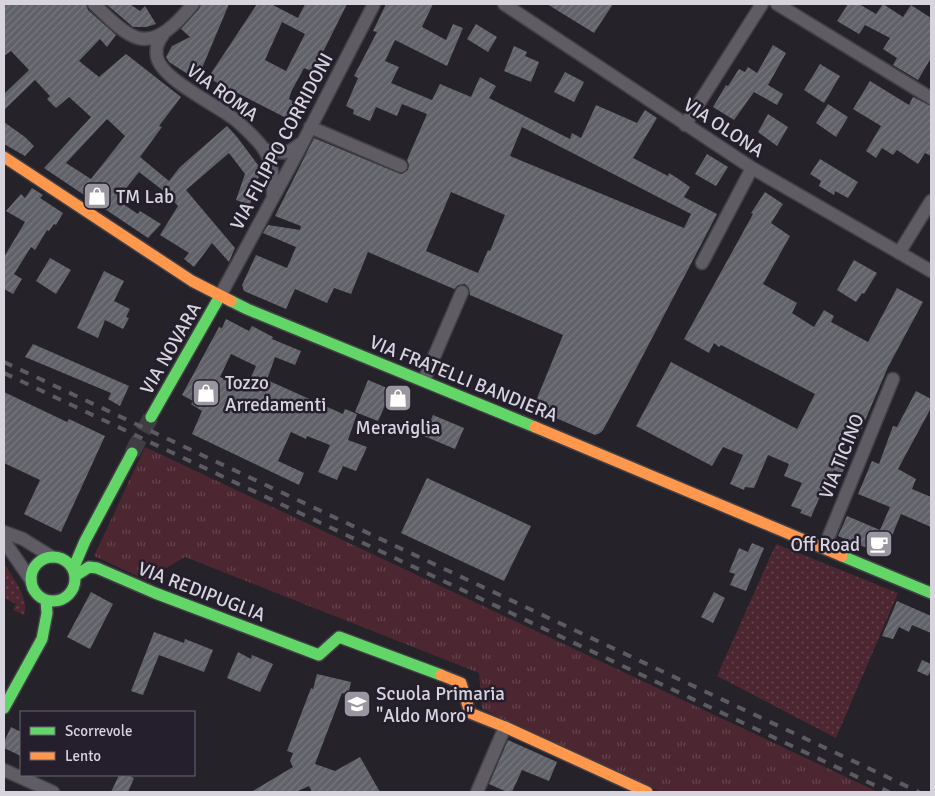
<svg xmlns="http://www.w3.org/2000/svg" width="935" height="796" viewBox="0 0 935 796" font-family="Signika,sans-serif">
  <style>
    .grass { fill: url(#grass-dots) }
    .park { fill: url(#park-tufts) }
    .building { fill: url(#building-hatch); fill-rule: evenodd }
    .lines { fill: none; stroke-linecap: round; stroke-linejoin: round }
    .secondary-tunnel { stroke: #403d45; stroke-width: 16; stroke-dasharray: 16 8; stroke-linecap: butt }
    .street-casing { stroke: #424047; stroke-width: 15 }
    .fast-casing { stroke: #424047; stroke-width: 14 }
    .slow-casing { stroke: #424047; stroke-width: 14 }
    .street { stroke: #5f5c63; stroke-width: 12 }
    .fast { stroke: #63d668; stroke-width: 11 }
    .slow { stroke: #ff974d; stroke-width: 11 }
    .rail { stroke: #5d5b61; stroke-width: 4; stroke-dasharray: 9 9; stroke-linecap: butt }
    .labels { text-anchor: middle; stroke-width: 5; stroke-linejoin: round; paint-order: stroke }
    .street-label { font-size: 19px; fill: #d7d4de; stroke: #241e2d }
    .poi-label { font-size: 19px; fill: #d7d4de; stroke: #241e2d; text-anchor: start }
  </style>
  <defs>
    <pattern id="grass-dots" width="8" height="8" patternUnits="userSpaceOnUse" patternTransform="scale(1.25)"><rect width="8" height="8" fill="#4c2630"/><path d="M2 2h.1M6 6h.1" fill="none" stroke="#65454e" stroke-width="1.8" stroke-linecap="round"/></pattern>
    <pattern id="park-tufts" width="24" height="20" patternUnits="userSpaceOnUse" patternTransform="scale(1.25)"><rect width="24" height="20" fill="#4c2630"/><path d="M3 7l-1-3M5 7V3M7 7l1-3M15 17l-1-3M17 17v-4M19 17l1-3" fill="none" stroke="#65454e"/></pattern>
    <pattern id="building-hatch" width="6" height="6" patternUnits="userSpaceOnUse" patternTransform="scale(1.25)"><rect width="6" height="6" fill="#616169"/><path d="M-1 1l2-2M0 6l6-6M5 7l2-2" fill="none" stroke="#77777e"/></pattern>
  </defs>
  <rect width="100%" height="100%" fill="#25222a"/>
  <path class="grass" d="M776,544L898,593L836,738L717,676Z
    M4,563C12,577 30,598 24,615L13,610L16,604L4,598Z"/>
  <path class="park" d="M145,447L878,792H661L482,709L479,673L185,557L146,580L94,556Z"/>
  <path class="building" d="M4,4H86L88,10L116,35L107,47L100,39L79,61L99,77L126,54L181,97L159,126L162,127L140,157L169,181L180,167L227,126L237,137L261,169L250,205L236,200L245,174L229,153L186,190L235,248L229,262L212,243L194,267L184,259L189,253L160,235L178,206L165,192L139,172L117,200L138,214L140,211L161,224L148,238L44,168L91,117L69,97L56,108L47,99L50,96L35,80L4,110V94L29,70L11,51L4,56ZM107,119L125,136L91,179L66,163Z
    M106,4H130L140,11L145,6L156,24L146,27H133Z
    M201,4H229L197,80L169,62L166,57L172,46L190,37L181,29L199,9Z
    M257,4H271L298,18L305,4H347L313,72L304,68L291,92L289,99L302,106L294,122L208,78ZM282,22L305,34L286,71L265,60Z
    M386,4H433L422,27L446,40L453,24L463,28L447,66L395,40L385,61L399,67L391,83L432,100L440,84L471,97L480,77L496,86L489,98L570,139L572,133L581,138L596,105L637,123L645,110L657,118L633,158L668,176L669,173L677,178L690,187L684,197L717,214L627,386L603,430L600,433L595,435L533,408L563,335L470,295L469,288L465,284L458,285L454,289L368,252L351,294L334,288L327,303L295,289L286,309L244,291L242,285L256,255L287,268L296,247L263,233L268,225L300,230L301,226L275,216L314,138L398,173L402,174L408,170L409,165L407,160L427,114L402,104L397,116L376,107L370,121L353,114L354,110L346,106L358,78L354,76L377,32L373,31ZM522,127L691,214L684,228L510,156ZM451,192L505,215L490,251L488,250L478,273L426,251Z
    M547,4H613L594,33Z
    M848,4H859L876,14L883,4L903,17L911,5L931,18V58L918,80L893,65L897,58L883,49L890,38L865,25L859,34L837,21Z
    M476,24L497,37L488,52L467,39Z
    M773,45L786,53L768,85L783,94L777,105L754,92L734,120L713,107L726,85L728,86L739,69L745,72L748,67L757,73Z
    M514,46L527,52L525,56L539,62L531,82L504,71Z
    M820,64L840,76L824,103L804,90Z
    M565,72L584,82L574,102L554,92Z
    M870,81L909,105L913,97L931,106V156L925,153L918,164L897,150L893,155L882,148L876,158L866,151L881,126L853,109Z
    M828,104L848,117L836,137L816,123Z
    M768,114L788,127L777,146L758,132Z
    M4,122L25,137L34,146L25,156L4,144Z
    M707,154L728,167L716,186L695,174Z
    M820,159L858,182L848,198L835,191L834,195L819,186L821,181L810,174Z
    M32,188L43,195L40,198L63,213L56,225L54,224L49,231L47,230L35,250L31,247L14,274L22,279L13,294L4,289V290V257L25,222L6,211L21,194L25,198Z
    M765,192L783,204L771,223L790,236L763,284L797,303L792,313L814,327L824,310L834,316L831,322L868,342L897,288L923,302L888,367L858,437L849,440L843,451L847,462L842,474L834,470L822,492L811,517L800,513L802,510L791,506L802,483L784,476L789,464L768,455L754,488L745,487L744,490L730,484L743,455L723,447L712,466L636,426L671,362L797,429L815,394L721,345L719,347L714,343L709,353L684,339L753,214L751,213Z
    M50,258L71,270L56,294L36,281Z
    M854,260L877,273L864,294L862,293L856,302L837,290Z
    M104,271L124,281L114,301L130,309L126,317L129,318L123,329L105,320L98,338L77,328Z
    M226,319L249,331L252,326L273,337L272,339L301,351L295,365L275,357L267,380L343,414L345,409L357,414L348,440L367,447L356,471L343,466L337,480L318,472L330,445L307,436L306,439L291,432L278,461L304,473L299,485L192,434L202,411L191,404L193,401L182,395L219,327L222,328ZM231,354L256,366L246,388L220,377Z
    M33,344L129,386L120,406L108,399L111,393L25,357Z
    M368,380L392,390L378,421L355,412Z
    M916,391L931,399V408L898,469L916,479L912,489L931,497V527L901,514L884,555L838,536L847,516L880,530L890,507L858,494L872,461L879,464L893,426L897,427Z
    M4,392L67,422L69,419L105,436L61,532L24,514L40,480L4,463Z
    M433,415L464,428L455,449L424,436Z
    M427,478L531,526L504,581L401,533Z
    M752,543L764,548L746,591L730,585L735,574L729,572L739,548L748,552Z
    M91,592L113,604L90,649L67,637Z
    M714,592L725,598L713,623L701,617Z
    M897,601L931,616V633L912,625L909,632L899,627L893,639L882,636Z
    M154,632L184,643L185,639L213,650L204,672L159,655L143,695L131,691Z
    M238,652L251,659L252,655L273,664L260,692L227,678Z
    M922,660L931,664V670L928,676L917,671Z
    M317,674L351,682L348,695L342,693L315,764L335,771L360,757L380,792H312L309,786L296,792H251L293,767L290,761L293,753L287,751L311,688L313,689Z
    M11,727L21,732V756L4,748V742Z
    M508,740L557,762L549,781L522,770L512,792H507L489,784Z
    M119,775H127L134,778L128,792H111Z"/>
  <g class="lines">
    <path class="secondary-tunnel" d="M132,453L151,417"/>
    <g class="street-casing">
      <path id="street" d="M94,4C106,15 118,29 133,36C156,48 180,20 193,4
        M504,4L752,168L931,271
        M777,4L931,98
        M164,33C159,41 155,46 157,57C161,78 212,103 230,116C238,121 260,142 265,151C273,164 273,180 273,195
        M685,125L762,4
        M310,127L401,166
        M264,149C281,153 286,156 300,144
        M899,253L931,201
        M702,263L752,168
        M220,296L300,148L374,4
        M424,380L462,292
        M4,532L23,539L52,557
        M4,541L31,580
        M824,548L893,379
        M4,770L53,792
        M477,792L505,727"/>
    </g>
    <g class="fast-casing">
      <path id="fast" d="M231,301L247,309L535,427
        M151,417L220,296
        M842,556L931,593
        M31 579a22 22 0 1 1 44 0a22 22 0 1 1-44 0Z
        M73,569L85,541L132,453
        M75,576L89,567L97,568L155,593L319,655L339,637L441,675
        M4,708L42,639L47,613L46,600"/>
    </g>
    <g class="slow-casing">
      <path id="slow" d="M4,157L192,281L231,301
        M535,427L842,556
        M441,675L461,683L470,713L505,727L647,792"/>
    </g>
    <use href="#street" class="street"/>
    <use href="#fast" class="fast"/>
    <use href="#slow" class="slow"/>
    <path class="rail" d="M4,362L919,792
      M4,373L889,792"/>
  </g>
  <defs>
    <g id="shop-square" transform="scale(1.4375)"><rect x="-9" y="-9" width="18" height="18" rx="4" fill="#99969f" stroke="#241e2d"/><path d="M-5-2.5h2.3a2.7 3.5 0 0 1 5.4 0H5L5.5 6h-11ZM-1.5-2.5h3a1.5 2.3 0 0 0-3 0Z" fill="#fff"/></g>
    <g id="cafe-square" transform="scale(1.4375)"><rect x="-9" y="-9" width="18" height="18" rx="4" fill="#99969f" stroke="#241e2d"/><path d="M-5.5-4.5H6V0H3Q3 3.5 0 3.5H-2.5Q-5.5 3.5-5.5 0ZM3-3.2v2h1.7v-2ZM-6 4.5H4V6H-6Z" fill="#fff"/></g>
    <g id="school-square" transform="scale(1.4375)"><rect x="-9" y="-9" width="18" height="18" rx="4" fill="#99969f" stroke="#241e2d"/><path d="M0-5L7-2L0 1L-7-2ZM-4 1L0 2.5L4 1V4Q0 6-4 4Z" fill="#fff"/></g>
  </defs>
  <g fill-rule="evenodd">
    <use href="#shop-square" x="97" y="196"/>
    <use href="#shop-square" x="206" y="393"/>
    <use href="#shop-square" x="398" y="398"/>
    <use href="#cafe-square" x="879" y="544"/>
    <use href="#school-square" x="357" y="704"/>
  </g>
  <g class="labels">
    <g class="street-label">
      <text transform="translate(223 92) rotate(36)" y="7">VIA ROMA</text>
      <text transform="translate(724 127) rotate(33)" y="7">VIA OLONA</text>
      <text transform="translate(281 141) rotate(-62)" y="7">VIA FILIPPO CORRIDONI</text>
      <text transform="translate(170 348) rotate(-60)" y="7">VIA NOVARA</text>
      <text transform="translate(464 378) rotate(22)" y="7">VIA FRATELLI BANDIERA</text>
      <text transform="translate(841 456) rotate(-68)" y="7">VIA TICINO</text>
      <text transform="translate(202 591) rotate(21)" y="7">VIA REDIPUGLIA</text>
    </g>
    <g class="poi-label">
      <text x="116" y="203">TM Lab</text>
      <text x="225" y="389">Tozzo<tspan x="225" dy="22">Arredamenti</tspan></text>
      <text x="398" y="434" text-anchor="middle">Meraviglia</text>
      <text x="860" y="551" text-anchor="end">Off Road</text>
      <text x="376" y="700">Scuola Primaria<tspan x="376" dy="22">"Aldo Moro"</tspan></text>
    </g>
  </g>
  <rect width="935" height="796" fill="none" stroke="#d7d4de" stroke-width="10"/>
  <rect x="20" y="711" width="175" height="65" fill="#241e2d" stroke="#6c6774"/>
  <rect x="30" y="727" width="25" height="8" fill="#63d668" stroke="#6c6774"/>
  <text x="65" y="736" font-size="15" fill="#d7d4de">Scorrevole</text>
  <rect x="30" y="752" width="25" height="8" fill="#ff974d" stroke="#6c6774"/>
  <text x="65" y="761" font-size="15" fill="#d7d4de">Lento</text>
</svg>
